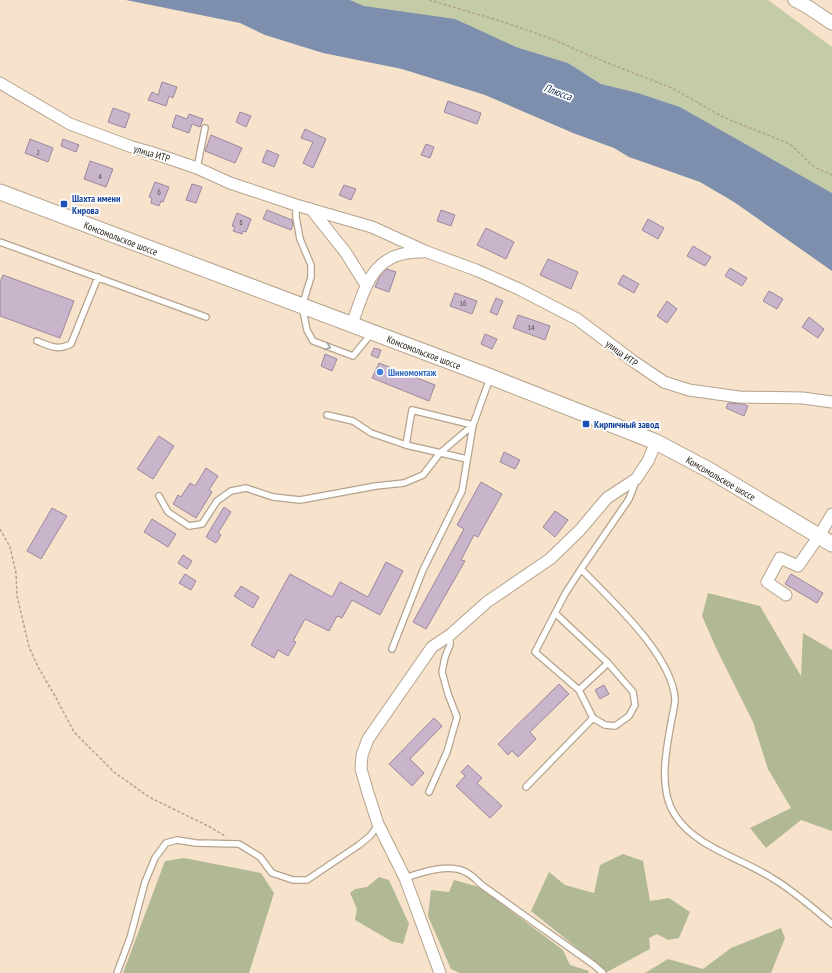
<svg xmlns="http://www.w3.org/2000/svg" width="832" height="973" viewBox="0 0 832 973" font-family="'PT Sans Narrow',sans-serif">
  <style>
    .green { fill: #c4cba7 }
    .forest { fill: #b1b895 }
    .water { fill: #7d8fac }
    .building { fill: #c9b5cb; stroke: #9b889d }
    .lines { fill: none; stroke-linecap: round; stroke-linejoin: round }
    .service-casing { stroke: #b5a38d; stroke-width: 8 }
    .minor-casing { stroke: #b5a38d; stroke-width: 13 }
    .tertiary-casing { stroke: #b5a38d; stroke-width: 15 }
    .secondary-casing { stroke: #b5a38d; stroke-width: 17 }
    .path { stroke: #b2a290; stroke-width: 1.5; stroke-dasharray: 3 2; stroke-linecap: butt }
    .service { stroke: #fff; stroke-width: 5.5 }
    .minor { stroke: #fff; stroke-width: 11 }
    .tertiary { stroke: #fff; stroke-width: 13 }
    .secondary { stroke: #fff; stroke-width: 15 }
    .oneway { stroke: #a09d99 }
    .transit-dot { fill: #1a4fb4; stroke: #fff; stroke-width: 1.5 }
    .shop-dot { fill: #3f7fe0; stroke: #fff; stroke-width: 1.5 }
    .labels { text-anchor: middle; stroke-width: 3.5; stroke-linejoin: round; paint-order: stroke }
    .number-label { font-size: 8px; fill: #534948 }
    .street-label { font-size: 10px; fill: #2c251c; stroke: #fff }
    .transit-label { font-size: 10px; font-weight: bold; fill: #164399; stroke: #fff; text-anchor: start }
    .shop-label { font-size: 10px; font-weight: bold; fill: #366cbe; stroke: #fff; text-anchor: start }
    .water-label { font-size: 11px; font-style: italic; fill: #142d54; stroke: #fff }
  </style>
  <rect width="100%" height="100%" fill="#f7e3cc"/>
  <path class="green" d="M350,0H768L832,47V193L680,107L638,93L601,84L568,63L516,47L364,6Z"/>
  <path class="forest" d="M708,593L760,606L801,676L803,633L832,650V831L801,820L766,848L750,828L791,808L768,769L753,722L717,650L702,616Z
    M623,854L643,861L650,901L669,898L690,912L679,938L668,940L657,934L649,938L650,949L607,972L531,911L549,872L565,885L594,893L600,865Z
    M184,858L261,873L274,893L249,973H123L165,861Z
    M379,877L389,880L409,924L403,944L391,941L355,920L357,909L350,893L355,889L367,887Z
    M454,880L479,887L563,950L570,965L589,971L588,973H460L451,969L428,916L431,890L449,892Z
    M781,928L785,938L771,973H645L668,959L703,969L731,948Z"/>
  <path class="water" d="M126,0H350L364,6L455,19L516,47L568,63L601,84L638,93L680,107L832,193V271L734,202L700,182L629,157L614,148L573,133L485,95L402,69L323,53L265,35L240,23Z"/>
  <path class="building" d="M162,82L177,87L173,98L169,96L166,106L148,100L152,92L158,95Z
    M448,101L481,113L477,124L444,112Z
    M113,108L130,114L125,128L108,122Z
    M240,112L251,116L246,127L236,122Z
    M189,114L203,119L200,127L192,124L189,133L172,127L176,115L187,119Z
    M305,129L326,139L313,168L303,163L313,142L301,138Z
    M211,135L242,148L235,163L205,151Z
    M30,139L53,148L48,162L25,153Z
    M63,139L79,145L76,152L61,146Z
    M426,144L434,147L430,158L421,155Z
    M267,150L279,155L274,167L262,162Z
    M90,161L113,169L106,187L84,179Z
    M155,182L169,187L163,202L161,201L159,206L151,203L152,198L149,197Z
    M192,184L202,187L196,203L186,200Z
    M344,185L356,189L351,200L339,195Z
    M267,210L292,220L293,225L291,230L263,219Z
    M441,210L455,215L451,226L437,221Z
    M237,213L251,219L246,232L243,231L242,234L233,231L235,227L232,226Z
    M648,219L664,228L658,239L642,230Z
    M486,228L514,242L506,259L477,245Z
    M693,246L711,257L705,266L687,256Z
    M548,259L578,272L571,289L540,275Z
    M730,268L747,278L742,286L725,276Z
    M387,269L396,272L389,292L375,287L379,278Z
    M3,275L74,301L60,338L0,316V282Z
    M623,275L639,284L634,293L618,284Z
    M769,291L783,299L777,309L763,301Z
    M455,293L477,301L472,314L450,306Z
    M496,298L503,301L497,315L490,312Z
    M667,301L677,309L667,323L657,316Z
    M518,315L550,326L545,340L513,328Z
    M809,317L824,329L818,338L802,327Z
    M485,334L497,339L492,349L481,344Z
    M374,348L381,350L378,358L371,355Z
    M325,354L337,359L332,371L321,366Z
    M379,363L435,385L429,401L372,378Z
    M728,403L743,404L748,406L744,416L726,408Z
    M159,436L174,446L153,479L137,469Z
    M504,452L520,460L515,469L500,462Z
    M206,468L218,476L209,490L212,492L196,518L173,504L178,495L181,497L190,483L195,486Z
    M481,482L502,494L478,537L474,535L461,560L465,561L426,629L413,622L464,529L457,525Z
    M224,507L231,512L218,533L221,535L216,543L206,537Z
    M52,508L67,516L41,559L27,551Z
    M555,511L568,520L555,537L543,527Z
    M152,519L176,534L168,547L144,532Z
    M183,555L192,561L187,569L178,563Z
    M386,562L403,571L380,615L352,600L342,618L337,616L329,631L305,619L293,641L296,642L288,656L278,650L274,658L251,645L290,574L332,597L340,582L368,597Z
    M185,574L196,581L191,590L179,583Z
    M791,574L823,593L817,603L785,584Z
    M241,586L259,597L253,608L234,596Z
    M559,684L569,694L530,732L536,739L518,757L512,751L508,755L498,744Z
    M604,685L609,694L600,699L595,690Z
    M434,718L442,726L410,759L424,773L412,786L389,764Z
    M468,765L482,778L477,783L502,806L490,818L456,786L465,776L461,772Z"/>
  <g class="lines">
    <g class="service-casing">
      <path id="service" d="M197,168L205,128
        M296,205V217L300,239L311,265V277L302,306L307,330L313,341L353,356L371,334
        M0,242L206,317
        M37,341C50,346 57,351 71,344L98,277
        M327,415L353,421L371,433L406,445L467,459
        M406,445L412,410L473,425
        M159,496L168,512L189,526L202,524L217,501L231,491L246,488L273,497L300,500L376,486L404,483L423,475L440,453L473,425
        M581,569C611,600 672,655 675,699C675,707 672,716 671,723C666,751 658,789 675,815C695,847 741,858 772,878C794,891 813,908 832,924
        M555,613L608,663L633,692L635,705L629,716L615,726L605,725L593,718
        M392,649L423,570L462,491L473,425L490,378
        M579,690L608,663
        M526,787L593,718L579,690L535,652L565,594L581,569L629,499L636,481
        M429,792L447,752L457,717L448,694L442,672L445,657L450,645V635
        M405,878C422,872 452,862 469,874C474,877 478,882 483,886L594,965L603,973
        M117,973L130,938L145,882L155,858L166,843L177,840L196,843L239,844L260,857L272,873L293,880H307L359,845L370,836L378,825"/>
    </g>
    <g class="minor-casing">
      <path id="minor" d="M0,83L70,124L132,147L150,152L197,168L230,183L296,205L372,227L427,252L476,270L519,289L577,319L633,361L664,382L689,390L739,397L803,398L832,402
        M311,209L346,253L366,285
        M352,324C366,286 372,251 422,252
        M786,595L767,582L780,558L798,566L819,536L832,514
        M440,973L405,878L378,824L368,793L361,769L362,755L368,739L432,647L450,635L487,602L550,559L580,530L607,498L636,479L648,461L656,442"/>
    </g>
    <g class="tertiary-casing">
      <path id="tertiary" d="M795,0L808,7L832,23"/>
    </g>
    <g class="secondary-casing">
      <path id="secondary" d="M0,192L491,377L656,442L709,470L832,544"/>
    </g>
    <path class="path" d="M429,0L497,20L547,37L603,61L672,88L723,117L790,144L814,167L832,175
      M0,529L10,547L16,573L17,596L29,647L38,667L55,696L74,732L114,772L149,797L210,827L225,836"/>
    <use href="#service" class="service"/>
    <use href="#minor" class="minor"/>
    <use href="#tertiary" class="tertiary"/>
    <use href="#secondary" class="secondary"/>
  </g>
  <defs><path id="oneway-chevron" d="M-2-3.5L2.5 0L-2 3.5" fill="none" stroke-width="1.6" stroke-linecap="round" stroke-linejoin="round"/></defs>
  <use class="oneway" href="#oneway-chevron" transform="translate(328 347) rotate(20)"/>
  <g class="transit-dot">
    <rect x="60" y="200" width="8" height="8" rx="2"/>
    <rect x="582" y="420" width="8" height="8" rx="2"/>
  </g>
  <circle class="shop-dot" cx="380" cy="372" r="4"/>
  <g class="labels">
    <g class="number-label">
      <text x="38" y="155">2</text>
      <text x="100" y="179">4</text>
      <text x="159" y="195">6</text>
      <text x="241" y="225">8</text>
      <text x="463" y="306">16</text>
      <text x="531" y="330">14</text>
    </g>
    <g class="street-label">
      <text transform="translate(152 153) rotate(17)" y="4">улица ИТР</text>
      <text transform="translate(121 238) rotate(21)" y="4">Комсомольское шоссе</text>
      <text transform="translate(424 352) rotate(21)" y="4">Комсомольское шоссе</text>
      <text transform="translate(622 353) rotate(36)" y="4">улица ИТР</text>
      <text transform="translate(721 478) rotate(30)" y="4">Комсомольское шоссе</text>
    </g>
    <g class="transit-label">
      <text x="72" y="202">Шахта имени<tspan x="72" dy="12">Кирова</tspan></text>
      <text x="594" y="428">Кирпичный завод</text>
    </g>
    <g class="shop-label">
      <text x="388" y="376">Шиномонтаж</text>
    </g>
    <g class="water-label">
      <text transform="translate(558 92) rotate(20)" y="4">Плюсса</text>
    </g>
  </g>
</svg>
